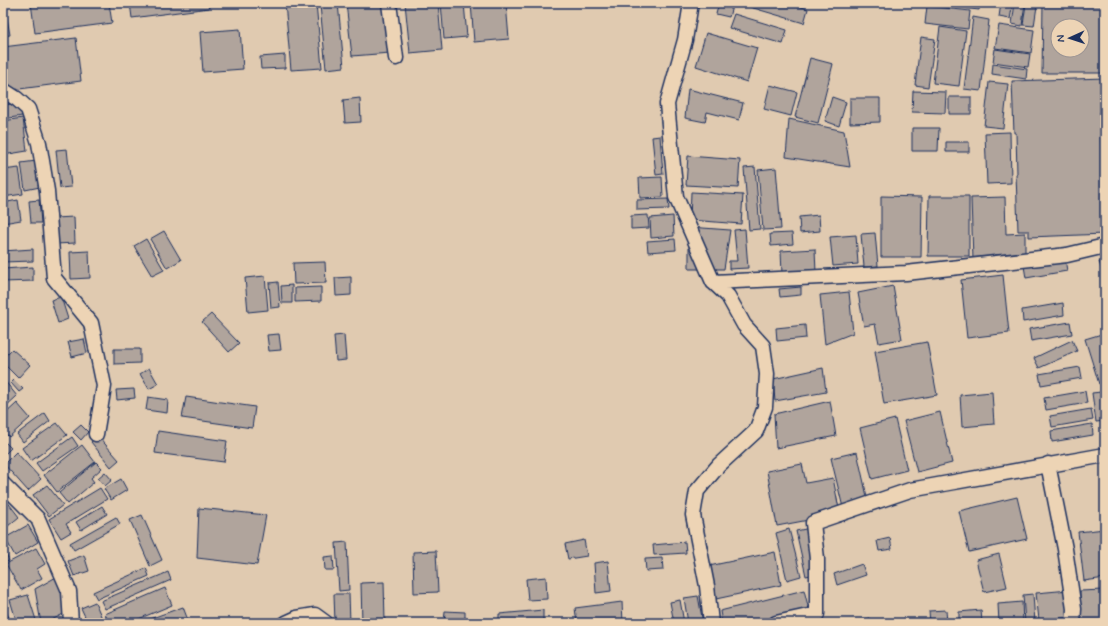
<svg xmlns="http://www.w3.org/2000/svg" width="1108" height="626" viewBox="0 0 1108 626" font-family="Mynerve,sans-serif">
  <style>
    .building { fill: #b0a49c; stroke: #1b2f5e; fill-rule: evenodd }
    .lines { fill: none; stroke-linecap: round; stroke-linejoin: round }
    .street-casing { stroke: #1b2f5e; stroke-width: 17 }
    .street { stroke: #edd4b5; stroke-width: 14 }
  </style>
  <rect width="100%" height="100%" fill="#e0cab0"/>
  <filter id="ink" filterUnits="userSpaceOnUse"><feTurbulence type="fractalNoise" baseFrequency=".025" numOctaves="2"/><feDisplacementMap in="SourceGraphic" scale="8" xChannelSelector="R" yChannelSelector="G"/><feConvolveMatrix kernelMatrix="1 2 1 2 8 2 1 2 1" color-interpolation-filters="sRGB"/></filter>
  <g filter="url(#ink)">
    <path class="building" d="M31,3H109L112,23L35,33Z
      M130,3H208L209,8L132,18Z
      M285,3H316L322,68L291,70Z
      M338,3L344,67L326,69L320,5Z
      M346,3H385L390,53L352,56Z
      M405,3H438L442,50L410,53Z
      M441,3H464L467,37L444,39Z
      M471,3H506L509,39L474,42Z
      M719,3H733L729,17L716,14Z
      M751,3H789L808,9L804,23L750,7Z
      M936,3H980L979,10L936,5Z
      M1001,3H1013L1010,19L999,17Z
      M1015,3H1025L1022,26L1012,24Z
      M1043,3H1105V73H1042ZM1058,26H1082V50H1058Z
      M1026,4L1037,6L1034,26L1023,25Z
      M927,6L970,11L968,29L925,24Z
      M6,12L10,35L3,36V13Z
      M734,14L787,30L783,44L729,28Z
      M973,17L989,20L981,91L964,89Z
      M999,25L1034,30L1031,53L995,48Z
      M940,27L966,31L959,86L933,83Z
      M240,29L243,69L203,72L200,32Z
      M706,33L757,48L747,82L696,66Z
      M921,37L935,39L928,87L915,85Z
      M76,38L81,81L4,91L3,79V47Z
      M995,49L1030,54L1028,67L993,62Z
      M285,55V68L261,69L260,57Z
      M810,58L833,64L818,123L795,117Z
      M993,64L1027,69L1026,79L992,74Z
      M1105,78V112H1100L1103,181H1105V234L1029,237V231H1018L1016,174H1017L1016,133H1014L1012,81Z
      M989,82L1008,84L1003,128L984,126Z
      M770,85L797,92L791,116L764,109Z
      M688,89L743,103L739,120L707,112L705,122L685,118Z
      M913,91L946,92L945,113L912,112Z
      M832,97L846,102L839,126L825,121Z
      M949,97H971V114H949Z
      M360,98L361,122L345,123L343,100Z
      M850,98H880V122L850,123Z
      M21,103L22,116L3,119V105Z
      M23,118L27,151L3,155V121Z
      M789,119L844,131L850,167L786,157Z
      M912,128H939L938,151H912Z
      M1010,132L1011,183L987,184L985,133Z
      M660,136L663,174L656,175L652,137Z
      M946,142H969V152H946Z
      M67,149L71,187L60,188L56,150Z
      M688,156L740,160L738,188L686,185Z
      M36,161L40,187L25,190L21,163Z
      M755,167L760,229L749,230L744,168Z
      M19,168L23,194L3,197V170Z
      M776,168L781,229L763,230L758,170Z
      M662,177L663,197L640,198L639,178Z
      M691,192L743,195L741,224L690,220Z
      M881,196L922,197L921,257H881Z
      M929,196H969V256H928Z
      M1005,197L1006,234L1025,233V254L994,255V260H973L971,198Z
      M668,199L669,209L637,210V200Z
      M18,200L21,220L3,223V203Z
      M39,200L41,223H31L29,201Z
      M648,215L649,228L631,229V216Z
      M819,215L820,231L800,233L799,217Z
      M673,216L674,236L651,238L650,218Z
      M74,217L75,243L56,244L55,218Z
      M689,227L730,230L724,269H689Z
      M745,229L748,268L729,269V261H737L734,230Z
      M164,231L181,260L167,268L150,239Z
      M792,233L793,244L771,246L770,234Z
      M875,233L878,266L864,267L861,234Z
      M856,235L858,264L833,266L830,237Z
      M146,239L164,270L152,276L134,246Z
      M675,239L676,250L648,252L647,241Z
      M33,249V261L3,262V251Z
      M815,249L816,273L782,274L781,251Z
      M89,251L90,278L71,279L70,252Z
      M1065,259L1067,271L1026,278L1024,266Z
      M1105,260V278L1099,262Z
      M325,262L326,283L294,284L293,263Z
      M33,267V281L3,282V269Z
      M1003,275L1009,333L967,338L961,280Z
      M265,276L268,310L248,312L245,278Z
      M351,277V295L336,296L335,278Z
      M278,282L280,307L271,308L269,283Z
      M292,285V303H282L281,286Z
      M893,286L902,339L879,343L875,324L864,326L858,293Z
      M321,287V301L295,302V288Z
      M801,287V295L780,297L779,289Z
      M849,292L853,333L825,344L820,295Z
      M61,297L68,319L58,323L51,300Z
      M1063,303L1064,315L1023,322L1022,310Z
      M211,314L239,343L229,352L202,322Z
      M1070,322L1072,334L1031,341L1029,329Z
      M805,325L806,338L777,341L776,328Z
      M1105,333V383L1099,384L1085,339Z
      M279,334L281,350L269,351L267,335Z
      M344,335L346,360L336,361L334,336Z
      M84,339L87,353L72,357L68,342Z
      M1072,340L1077,351L1039,368L1034,358Z
      M927,342L937,395L884,404L875,351Z
      M12,349L30,365L18,378L3,363V358Z
      M114,349H140V363L114,364Z
      M1080,367L1082,378L1041,385L1039,374Z
      M149,368L158,384L149,389L140,374Z
      M823,368L826,392L775,401L773,379Z
      M4,380L17,396L3,409V381Z
      M14,380L23,389L19,392L11,383Z
      M134,389L135,398L117,400L116,390Z
      M1085,391L1087,403L1046,410L1044,398Z
      M992,392L994,424L962,427L960,395Z
      M1101,392L1105,421L1096,422L1092,393Z
      M148,397L168,400L167,413L146,410Z
      M186,397L255,407L252,428L182,418Z
      M830,401L836,436L776,448L774,414Z
      M17,403L30,418L9,437L3,431V416Z
      M1091,409L1093,420L1052,427L1050,416Z
      M940,412L952,463L917,472L904,421Z
      M45,413L50,421L23,442L17,434Z
      M895,419L907,470L872,479L860,428Z
      M57,423L67,435L31,461L22,448Z
      M1092,424L1093,435L1052,442L1051,431Z
      M81,425L88,432L81,440L73,432Z
      M158,431L227,441L224,462L155,453Z
      M98,436L119,460L111,467L91,442Z
      M72,437L78,446L42,471L36,463Z
      M3,440L11,448L3,456Z
      M82,445L95,462L57,492L44,475Z
      M16,452L41,479L28,491L4,464Z
      M857,452L870,510L845,516L831,458Z
      M96,462L102,468L91,478L94,482L68,504L59,493Z
      M802,464L806,483L833,478L840,514L777,526L767,471Z
      M105,472L112,480L105,486L98,478Z
      M121,479L127,490L111,500L104,489Z
      M47,485L63,505L49,516L33,495Z
      M100,488L107,499L66,524L71,532L61,538L49,519Z
      M1017,497L1027,539L969,552L959,511Z
      M6,500L19,517L8,526L3,521V502Z
      M102,506L107,514L81,530L76,522Z
      M199,508L266,515L257,565L197,558Z
      M142,515L162,560L150,566L130,520Z
      M116,517L120,524L74,550L70,543Z
      M28,525L38,542L15,556L5,538Z
      M815,527L825,572L806,576L796,531Z
      M789,529L801,576L787,580L776,533Z
      M1105,529V578L1084,581L1078,532Z
      M890,538L892,549L879,551L877,541Z
      M584,540L587,556L568,559L565,544Z
      M347,542L349,590L339,591L336,543Z
      M685,542L686,553L654,555L653,545Z
      M3,546L9,561L3,563Z
      M36,548L45,564L37,569L42,578L21,590L6,564Z
      M436,551L438,592L414,593L413,552Z
      M775,552L781,585L716,599L709,566Z
      M999,554L1007,587L984,592L976,560Z
      M84,555L89,571L74,576L68,561Z
      M333,556L334,570H325L324,557Z
      M662,558L663,570L646,571L645,559Z
      M608,561L611,591L596,593L594,563Z
      M862,564L866,575L837,585L834,574Z
      M146,568L149,576L97,599L93,592Z
      M168,572L171,580L105,609L101,601Z
      M58,576L67,612L46,623H41L35,589Z
      M546,577L547,599L528,600L526,579Z
      M384,582L385,622L362,623L361,583Z
      M165,588L172,605L129,623H109L105,614Z
      M804,590L809,610L756,623H722L720,611Z
      M1069,590L1071,617L1039,620L1036,593Z
      M1104,590L1105,623H1080V591Z
      M334,594H349L350,622L335,623Z
      M1033,594L1035,623H1025L1023,595Z
      M28,595L37,623H17L10,600Z
      M698,596L703,623H688L684,598Z
      M680,600L684,623H674L670,602Z
      M95,602L104,623H88L81,608Z
      M622,602L623,623H577L575,608Z
      M1022,602L1023,623H999L998,604Z
      M3,606L12,623H3Z
      M183,607L189,623H138Z
      M543,610V623H499V614Z
      M946,610L947,623H930L929,611Z
      M981,610L982,623H959V612Z
      M445,611L465,612V623H444Z
      M870,618L872,623H857L856,622Z"/>
    <g class="lines">
      <g class="street-casing">
        <path id="street" d="M389,3L396,58
          M691,3L685,40L667,104L676,197L713,282L906,273L1067,255L1105,246
          M3,90L17,99L28,109L39,143L47,191L54,278L91,323L104,386L96,434
          M1048,464L1065,549L1074,609L1073,623
          M3,484L38,519L69,591L71,623
          M286,623L297,618L315,615L326,623
          M711,623L707,586L693,515L697,491L719,465L756,431L765,407L767,374L763,346L744,325L728,296L713,282
          M776,623L817,614V559L813,523L910,490L1105,455"/>
      </g>
      <use href="#street" class="street"/>
    </g>
  </g>
  <rect width="1108" height="626" fill="none" stroke="#edd4b5" stroke-width="16"/>
  <rect x="8" y="8" width="1092" height="610" fill="none" stroke="#1b2f5e" stroke-width="1.5" filter="url(#ink)"/>
  <g transform="translate(1070 38) rotate(267)"><circle r="19" fill="#edd4b5" stroke="#999292"/>
  <path d="M0-3L7 15L0 10L-7 15Z" fill="#1b2f5e"/>
  <text y="-6" font-size="11" font-weight="bold" text-anchor="middle" fill="#1b2f5e">N</text>
  </g>
</svg>
